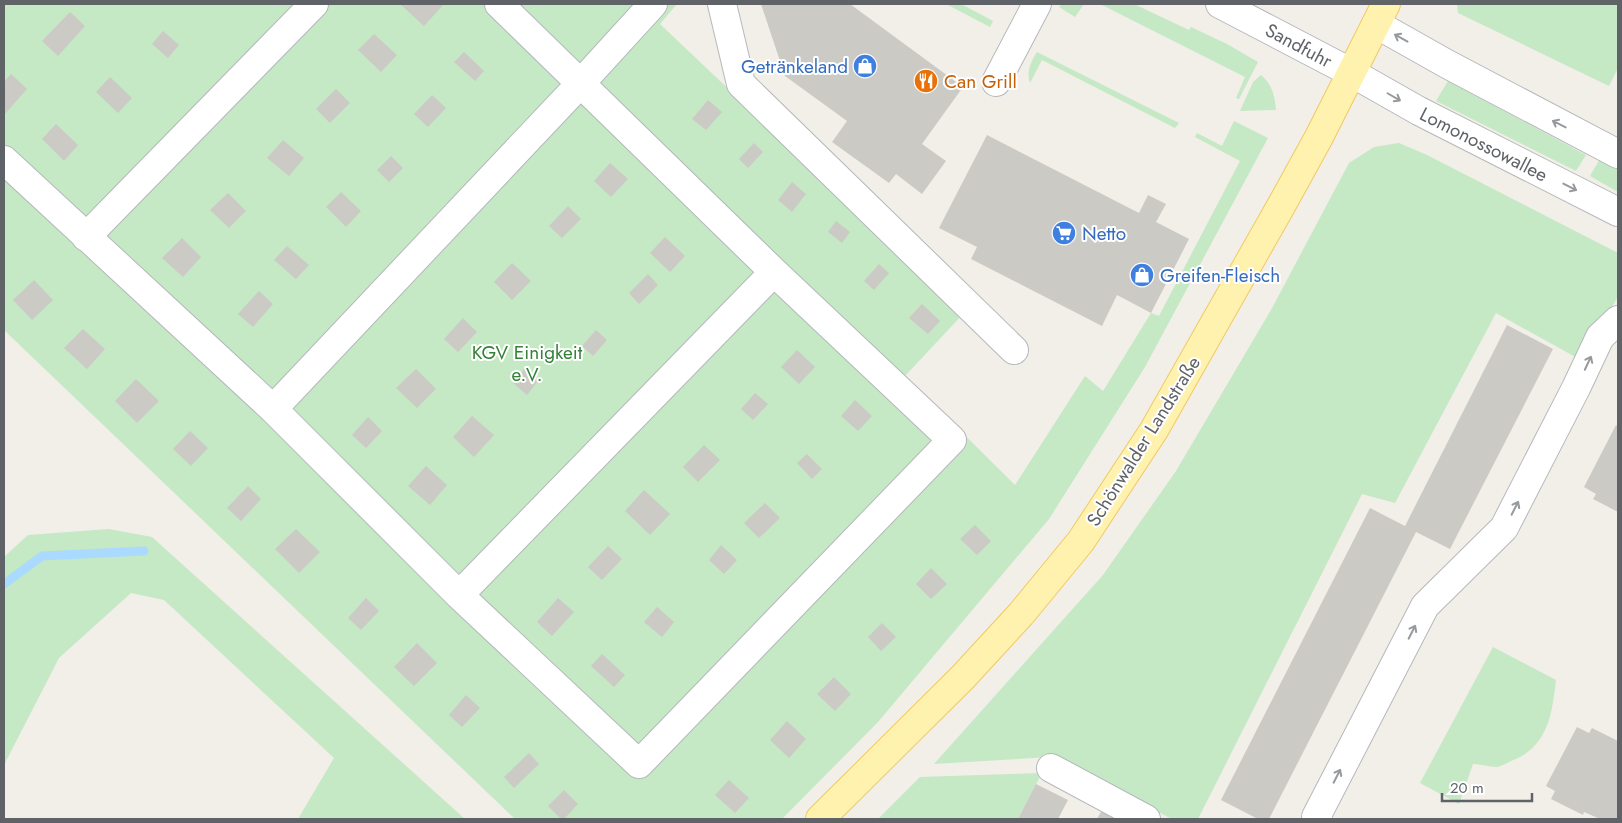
<svg xmlns="http://www.w3.org/2000/svg" width="1622" height="823" viewBox="0 0 1622 823" font-family="Jost,sans-serif">
  <style>
    .green { fill: #c5e8c5 }
    .lines { fill: none; stroke-linecap: round; stroke-linejoin: round }
    .stream { stroke: #aadaff; stroke-width: 9 }
    .building { fill: #cccac5 }
    .minor-casing { stroke: #b5b8bc; stroke-width: 30 }
    .major-casing { stroke: #f2c960; stroke-width: 30 }
    .minor { stroke: #fff; stroke-width: 28 }
    .major { stroke: #fff2af; stroke-width: 28 }
    .oneway { stroke: #979a9d }
    .labels { text-anchor: middle; stroke-width: 4; stroke-linejoin: round; paint-order: stroke }
    .street-label { font-size: 19px; fill: #5f6368; stroke: #fff }
    .shop-label { font-size: 19px; fill: #366cbe; stroke: #fff; text-anchor: start }
    .food-label { font-size: 19px; fill: #c56008; stroke: #fff; text-anchor: start }
    .park-label { font-size: 19px; fill: #348238; stroke: #fff }
  </style>
  <rect width="100%" height="100%" fill="#f1efe8"/>
  <path class="green" d="M4,4H677L660,24L964,313L905,376L1015,485L1085,376L1103,391L1151,313L1159,316L1240,161L1195,137L1197,133L1222,146L1234,121L1268,138L1145,367L1049,519L878,722L782,819H515L4,330Z
    M946,4H961L993,21L990,27Z
    M1062,4H1084L1075,17L1059,7Z
    M1100,4H1134L1189,30L1191,27L1227,44L1258,62L1239,99L1236,98L1245,77Z
    M1457,4H1618V68L1609,86L1458,13Z
    M1037,52L1179,123L1175,128L1042,60L1030,83C1026,71 1031,62 1037,52Z
    M1261,75C1272,84 1275,96 1276,110L1240,111L1253,82Z
    M1448,81L1586,155L1576,171L1436,101Z
    M1399,143L1427,155L1618,253V297L1579,359L1496,313L1395,503L1362,494L1198,819H1172L1050,757L934,764L1103,575L1176,471L1271,310L1349,163L1374,147Z
    M1600,159L1618,169V192L1590,176Z
    M109,529L152,537L465,819H298L334,758L164,600L131,593L59,658L4,765V557L28,535Z
    M1493,647L1556,680C1552,715 1548,747 1511,761C1507,763 1501,766 1497,767C1489,767 1480,764 1473,764L1459,804L1420,783Z
    M1042,773L1018,819H878L920,777Z"/>
  <g class="lines">
    <path class="stream" d="M4,584L42,556L144,551"/>
  </g>
  <path class="building" d="M400,4H441L443,5L424,26Z
    M761,4H850L963,87L922,144L946,161L922,194L896,174L889,183L832,142L847,121L785,76Z
    M70,12L85,26L58,56L42,41Z
    M163,31L179,45L168,58L152,44Z
    M374,34L397,55L381,72L358,50Z
    M464,52L484,71L475,81L454,62Z
    M11,74L27,89L4,115V82Z
    M110,77L132,98L118,113L96,92Z
    M336,89L350,103L330,123L316,109Z
    M432,95L446,108L428,127L414,114Z
    M708,100L722,112L706,130L692,119Z
    M56,124L78,145L64,161L42,139Z
    M987,135L1139,213L1148,195L1166,204L1156,222L1189,239L1151,313L1117,295L1102,326L971,259L977,247L939,228Z
    M283,140L304,158L289,176L267,158Z
    M754,143L763,152L748,168L739,159Z
    M391,156L403,168L389,182L377,170Z
    M610,163L628,179L611,197L594,181Z
    M792,182L806,194L792,212L778,200Z
    M341,192L361,211L346,227L326,207Z
    M228,193L246,211L229,228L210,210Z
    M568,206L581,219L562,238L549,226Z
    M836,221L850,232L842,243L828,232Z
    M665,237L685,256L670,272L650,253Z
    M182,238L201,257L183,277L162,258Z
    M287,246L309,265L296,279L274,260Z
    M512,263L531,281L512,300L494,282Z
    M879,264L889,273L874,290L864,281Z
    M648,274L658,285L639,304L629,293Z
    M34,280L53,300L32,320L13,300Z
    M259,291L273,304L253,327L238,314Z
    M922,304L940,321L928,334L909,318Z
    M463,318L477,332L458,352L444,339Z
    M1507,325L1553,349L1450,549L1416,532L1269,819H1258L1221,800L1370,508L1405,526Z
    M83,329L105,349L87,369L64,348Z
    M596,330L607,340L593,356L582,346Z
    M797,350L815,367L799,384L781,367Z
    M416,369L436,389L417,408L396,388Z
    M524,369L538,381L527,395L513,383Z
    M136,379L159,401L137,423L115,401Z
    M755,393L768,404L753,420L741,409Z
    M855,400L872,416L858,431L841,416Z
    M472,416L494,435L474,457L453,437Z
    M368,417L382,431L366,448L352,435Z
    M1616,425L1618,427V512L1593,499L1596,494L1584,487Z
    M190,431L208,448L191,466L173,449Z
    M704,445L720,460L698,482L683,467Z
    M807,454L822,469L812,479L797,463Z
    M426,466L447,485L430,505L408,486Z
    M248,486L261,499L241,521L227,508Z
    M644,490L670,514L650,535L625,511Z
    M765,503L780,518L759,538L744,523Z
    M975,525L991,541L977,555L960,539Z
    M296,529L320,552L299,573L275,549Z
    M721,545L737,560L724,574L709,560Z
    M608,546L622,559L602,580L588,567Z
    M931,568L947,584L931,599L916,584Z
    M366,598L379,611L361,630L348,618Z
    M558,598L574,612L552,636L537,622Z
    M657,607L674,622L662,637L644,622Z
    M882,623L896,637L881,651L868,637Z
    M417,643L437,663L414,686L394,667Z
    M602,654L625,675L614,687L591,666Z
    M834,677L851,694L835,711L817,694Z
    M466,695L480,708L462,727L449,715Z
    M787,721L806,739L789,758L770,740Z
    M1577,727L1589,733L1592,728L1618,741V819H1600L1584,812L1583,815L1551,799L1555,791L1546,786Z
    M529,753L539,764L514,788L504,777Z
    M729,780L749,798L735,813L715,795Z
    M1036,784L1068,800L1058,819H1018Z
    M564,790L578,804L564,819H561L548,806Z
    M1102,810L1120,819H1097Z"/>
  <g class="lines">
    <g class="minor-casing">
      <path id="minor" d="M722,4L741,84L1014,350
        M1220,4L1352,73L1419,111L1618,212
        M1376,24L1447,64L1618,154
        M996,82L1037,4
        M4,160L273,409L459,595L639,764L952,440L774,272L499,4
        M86,237L314,4
        M273,409L580,84L653,4
        M459,595L774,272
        M1051,768L1146,819
        M1318,819L1316,817L1425,606L1504,528L1576,388L1600,337L1618,320"/>
    </g>
    <g class="major-casing">
      <path id="major" d="M820,819L963,677L1021,614L1081,541L1154,430L1281,206L1319,137L1386,4"/>
    </g>
    <use href="#minor" class="minor"/>
    <use href="#major" class="major"/>
  </g>
  <defs><path id="oneway-shaft" d="M-6 0H5M1.5-3L5.5 0L1.5 3" fill="none" stroke-width="1.6" stroke-linecap="round" stroke-linejoin="round" transform="scale(1.25)"/></defs>
  <g class="oneway">
    <use href="#oneway-shaft" transform="translate(1401 38) rotate(-151)"/>
    <use href="#oneway-shaft" transform="translate(1394 97) rotate(30)"/>
    <use href="#oneway-shaft" transform="translate(1559 124) rotate(-153)"/>
    <use href="#oneway-shaft" transform="translate(1570 187) rotate(27)"/>
    <use href="#oneway-shaft" transform="translate(1588 363) rotate(-65)"/>
    <use href="#oneway-shaft" transform="translate(1515 508) rotate(-63)"/>
    <use href="#oneway-shaft" transform="translate(1412 632) rotate(-63)"/>
    <use href="#oneway-shaft" transform="translate(1337 776) rotate(-63)"/>
  </g>
  <defs>
    <g id="shop-disc" transform="scale(1.25)"><circle r="9.5" fill="#3f7fe0" stroke="#fff"/><path d="M-5-2.5h2.3a2.7 3.5 0 0 1 5.4 0H5L5.5 6h-11ZM-1.5-2.5h3a1.5 2.3 0 0 0-3 0Z" fill="#fff"/></g>
    <g id="restaurant-disc" transform="scale(1.25)"><circle r="9.5" fill="#e8710a" stroke="#fff"/><path d="M-5-6h1v4h1v-4h1v4h1v-4h1v5L-1.5 .5V6h-2V.5L-5-1ZM5-6V6H3V1.5H1.5Q1.5-4 5-6Z" fill="#fff"/></g>
    <g id="supermarket-disc" transform="scale(1.25)"><circle r="9.5" fill="#3f7fe0" stroke="#fff"/><path d="M-6-5.5h2.5l.6 2H6L4.5 2H-2.5L-4.4-4H-6ZM-1.5 3.2a1.3 1.3 0 1 0 .1 0ZM3 3.2a1.3 1.3 0 1 0 .1 0Z" fill="#fff"/></g>
  </defs>
  <g fill-rule="evenodd">
    <use href="#shop-disc" x="865" y="66"/>
    <use href="#restaurant-disc" x="926" y="81"/>
    <use href="#supermarket-disc" x="1064" y="233"/>
    <use href="#shop-disc" x="1142" y="275"/>
  </g>
  <g class="labels">
    <g class="street-label">
      <text transform="translate(1299 45) rotate(28)" y="7">Sandfuhr</text>
      <text transform="translate(1484 144) rotate(27)" y="7">Lomonossowallee</text>
      <text transform="translate(1143 441) rotate(-58)" y="7">Schönwalder Landstraße</text>
    </g>
    <g class="shop-label">
      <text x="848" y="73" text-anchor="end">Getränkeland</text>
      <text x="1082" y="240">Netto</text>
      <text x="1160" y="282">Greifen-Fleisch</text>
    </g>
    <g class="food-label">
      <text x="944" y="88">Can Grill</text>
    </g>
    <g class="park-label">
      <text x="527" y="359">KGV Einigkeit<tspan x="527" dy="22">e.V.</tspan></text>
    </g>
  </g>
  <rect width="1622" height="823" fill="none" stroke="#5f6368" stroke-width="10"/>
  <path d="M1442 793v8h90v-8" fill="none" stroke="#5f6368" stroke-width="2.5"/>
  <text x="1450" y="793" font-size="15" fill="#5f6368" stroke="#ffffff" stroke-width="4" paint-order="stroke">20 m</text>
</svg>
